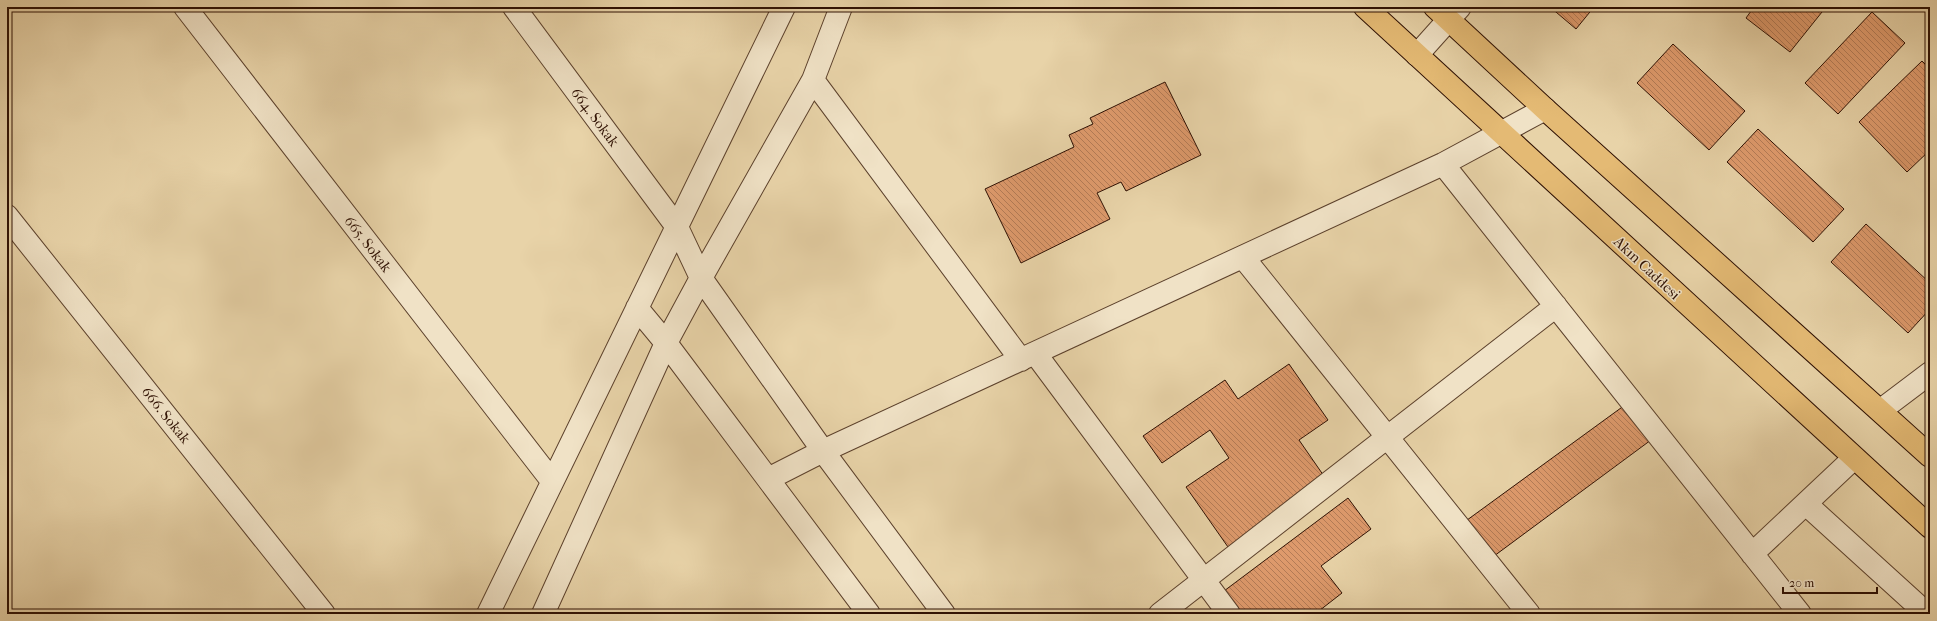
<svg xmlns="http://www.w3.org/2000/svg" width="1937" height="621" viewBox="0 0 1937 621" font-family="'IM FELL French Canon',serif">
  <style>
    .building { fill: url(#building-back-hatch); stroke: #2e1003 }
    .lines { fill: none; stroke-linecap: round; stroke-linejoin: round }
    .minor-casing { stroke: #5c412c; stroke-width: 24 }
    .major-casing { stroke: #2e1003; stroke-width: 24 }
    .minor { stroke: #f0e2c6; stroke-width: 22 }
    .major { stroke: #e4ba74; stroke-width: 22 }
    .labels { text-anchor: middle; stroke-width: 3; stroke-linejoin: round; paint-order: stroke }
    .street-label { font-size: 15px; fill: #2e1003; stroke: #f0e2c6 }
  </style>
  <defs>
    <pattern id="building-back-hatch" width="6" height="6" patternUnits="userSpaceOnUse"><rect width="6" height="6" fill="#de9a6c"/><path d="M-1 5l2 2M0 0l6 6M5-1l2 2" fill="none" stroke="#b47c57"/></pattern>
  </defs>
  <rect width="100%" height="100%" fill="#e8d3a8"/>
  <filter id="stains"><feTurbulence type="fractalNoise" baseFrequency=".005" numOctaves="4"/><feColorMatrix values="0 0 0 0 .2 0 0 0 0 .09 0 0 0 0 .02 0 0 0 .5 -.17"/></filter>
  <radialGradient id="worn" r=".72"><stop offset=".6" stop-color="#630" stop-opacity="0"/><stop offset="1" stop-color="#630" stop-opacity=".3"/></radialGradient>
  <path class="building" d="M1550,7H1594L1576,29Z
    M1754,7H1826L1790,52L1746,18Z
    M1872,12L1905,43L1838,114L1805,83Z
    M1673,44L1745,111L1709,150L1637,83Z
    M1922,61L1930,69V150L1907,172L1859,122Z
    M1165,82L1201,155L1126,191L1121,182L1097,193L1110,219L1021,263L985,189L1074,147L1069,135L1093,124L1090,118Z
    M1758,129L1844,209L1813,242L1727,162Z
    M1866,224L1930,283V309L1908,333L1831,262Z
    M1289,364L1328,420L1299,440L1326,479L1228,547L1186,487L1229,458L1210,430L1162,463L1143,436L1225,380L1238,399Z
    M1625,405L1651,440L1490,559L1463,523Z
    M1348,498L1371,529L1321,566L1342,593L1315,614H1241L1224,591Z"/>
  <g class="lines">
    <g class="minor-casing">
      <path id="minor" d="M185,7L552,481
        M514,7L677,227L701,278L823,451L944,614
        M1417,55L1460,7
        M813,80L1021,360
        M1443,164L1800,614
        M7,216L324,614
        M1243,257L1529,614
        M637,308L666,343L869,614
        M1035,353L1229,614
        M1881,410L1930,373
        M768,479L823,451L1443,164L1545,109
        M1806,504L1927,614
        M1752,554L1854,458
        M488,614L784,7
        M543,614L666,343L701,278L813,80L841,7
        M1160,614L1556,306"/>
    </g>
    <g class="major-casing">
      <path id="major" d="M1365,7L1930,527
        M1435,7L1545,109L1930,456"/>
    </g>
    <use href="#minor" class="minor"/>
    <use href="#major" class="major"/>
  </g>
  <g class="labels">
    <g class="street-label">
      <text transform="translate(595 117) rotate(53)" y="5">664. Sokak</text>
      <text transform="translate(368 244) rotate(52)" y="5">665. Sokak</text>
      <text transform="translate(1647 268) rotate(43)" y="5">Akın Caddesi</text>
      <text transform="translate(166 415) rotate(51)" y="5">666. Sokak</text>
    </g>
  </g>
  <rect width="1937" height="621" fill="none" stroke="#e8d3a8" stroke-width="24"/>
  <rect x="8" y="8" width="1921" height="605" fill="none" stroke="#2e1003" stroke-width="2"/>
  <rect x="12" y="12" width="1913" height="597" fill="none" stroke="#2e1003"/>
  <path d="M1783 587v6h94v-6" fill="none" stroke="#2e1003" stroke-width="2"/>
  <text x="1789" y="587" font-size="12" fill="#2e1003" stroke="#f0e2c6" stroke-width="3" paint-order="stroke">20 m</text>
  <rect width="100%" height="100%" filter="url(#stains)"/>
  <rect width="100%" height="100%" fill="url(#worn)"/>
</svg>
